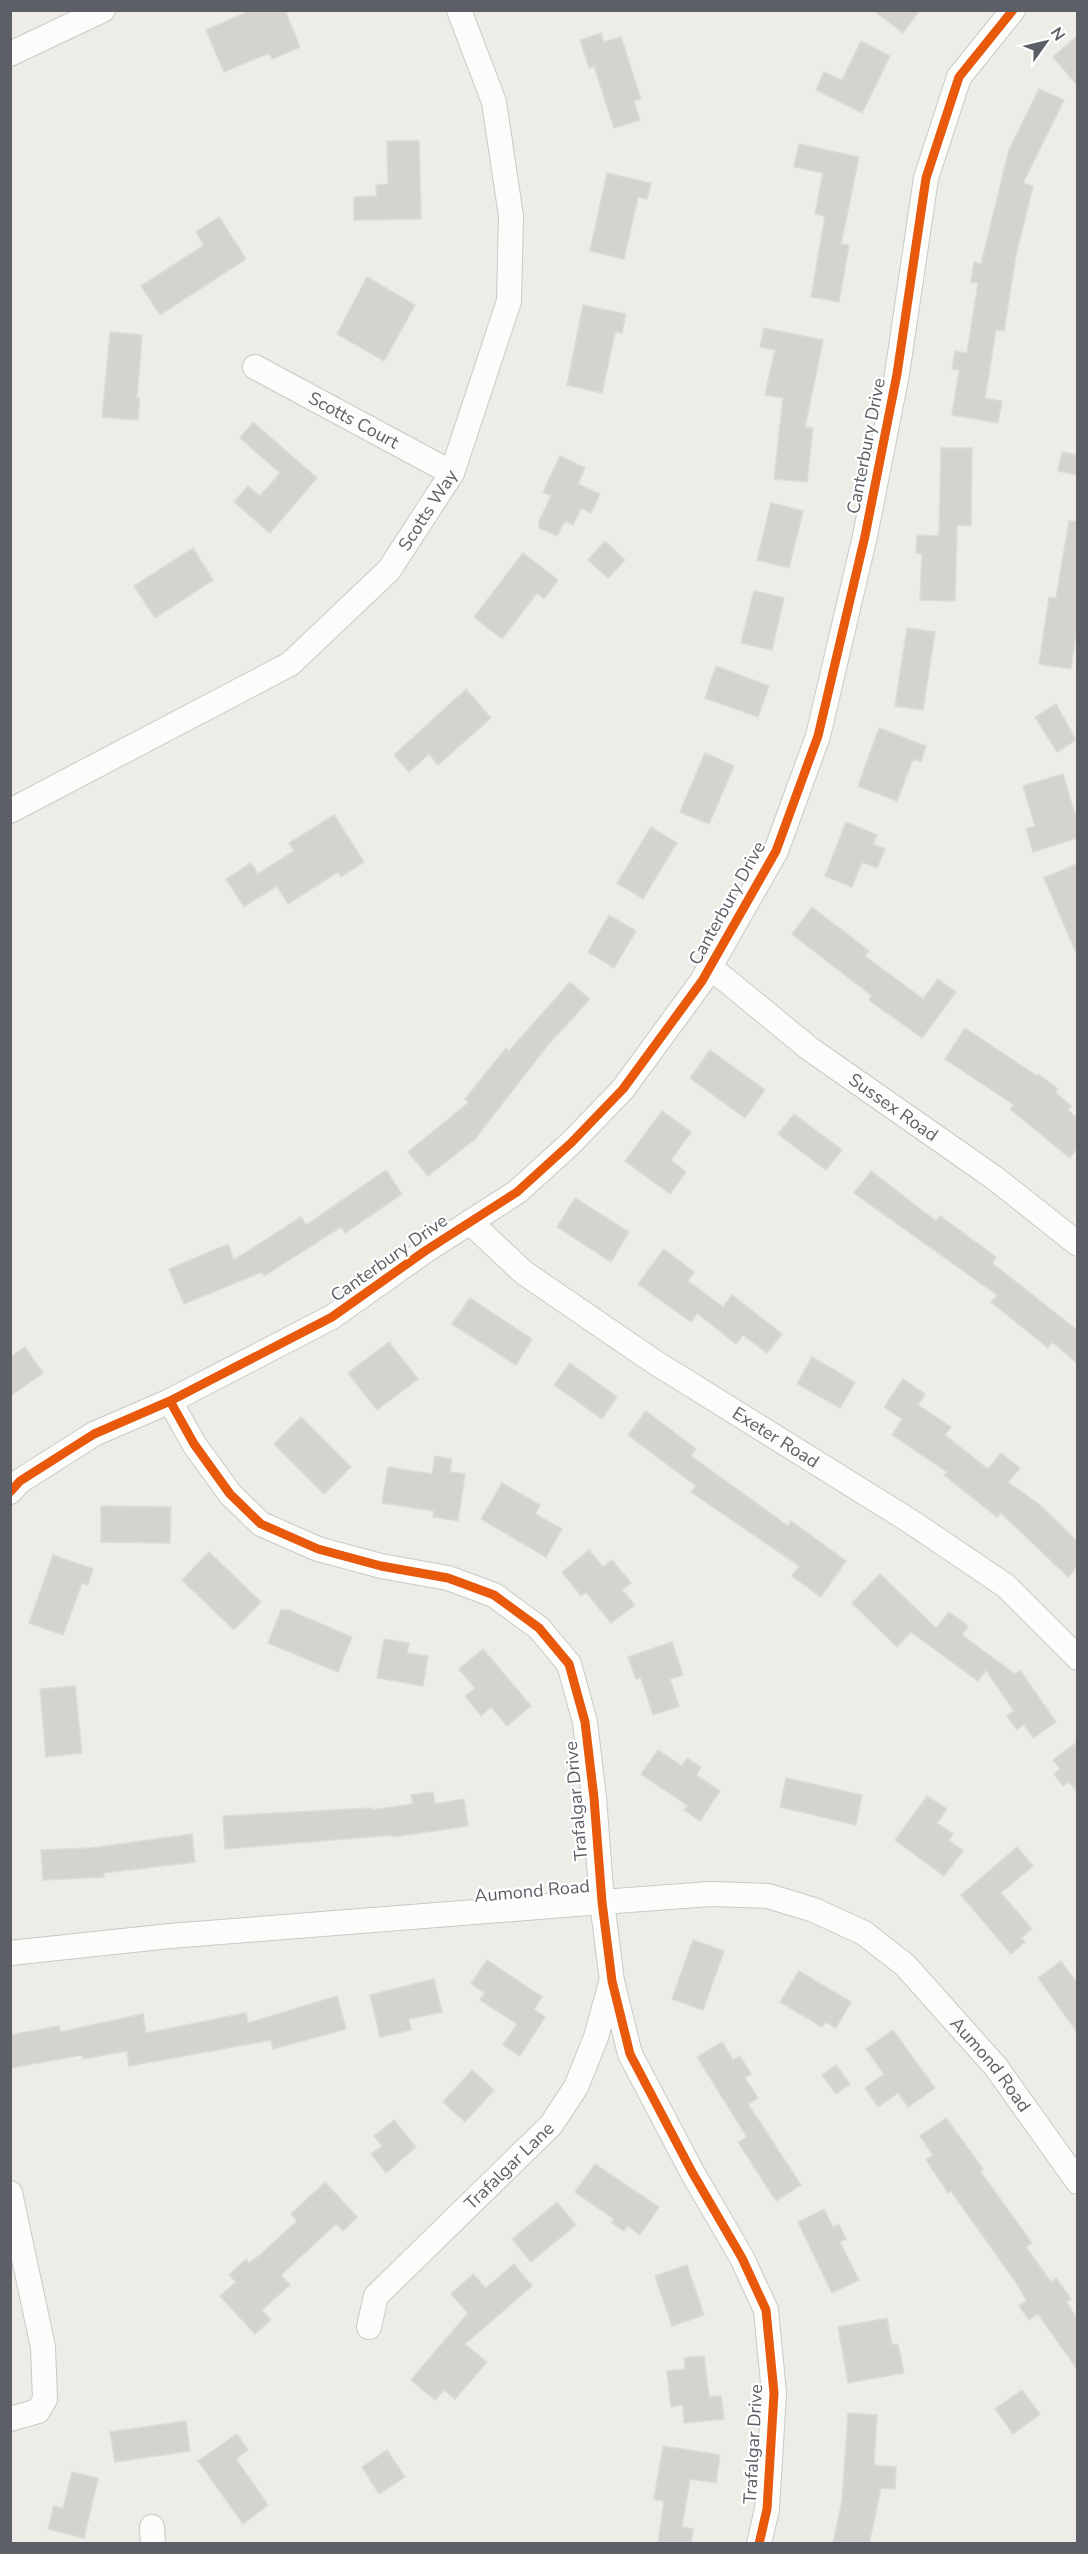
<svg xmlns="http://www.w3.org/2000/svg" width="1088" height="2554" viewBox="0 0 1088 2554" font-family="'Nunito Sans',sans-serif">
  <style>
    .building { fill: #d4d3d0; stroke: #dcdbd6; stroke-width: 1.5 }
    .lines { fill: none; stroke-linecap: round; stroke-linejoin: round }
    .minor-casing { stroke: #c9c9c8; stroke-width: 26 }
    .minor { stroke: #fcfcfb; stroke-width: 24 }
    .cycleway-casing { stroke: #fff; stroke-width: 13 }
    .cycleway { stroke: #e8590c; stroke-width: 9 }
    .labels { text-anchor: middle; stroke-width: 4.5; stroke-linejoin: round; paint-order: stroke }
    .street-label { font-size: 18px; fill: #5c6066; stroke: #fff }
  </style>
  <rect width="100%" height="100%" fill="#edece7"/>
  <path class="building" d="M252,10H285L300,47L272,59L269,53L224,72L206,30Z
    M873,10H920L903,33Z
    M601,33L604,42L621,37L641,99L634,101L640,120L614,128L594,66L589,68L580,40Z
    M1077,36V85L1053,57Z
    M861,41L890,56L862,113L816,90L824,72L842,80Z
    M1039,89L1064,100L1023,183L1033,186L1016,255L1004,331L996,330L985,398L1002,401L998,423L952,415L959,370L952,369L955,351L967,353L978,283L971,282L974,262L981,264L1009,150Z
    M387,141H419L421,219L354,220V197L377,196L376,185L388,184Z
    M799,144L859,157L841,244L849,245L839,302L811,297L825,216L815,214L823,173L794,167Z
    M607,173L651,183L647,199L638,197L624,259L590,251Z
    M219,217L246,259L160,315L141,286L204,245L196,232Z
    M367,277L415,305L384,361L337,334Z
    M583,305L626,314L622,333L615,332L602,393L567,385Z
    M764,328L823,340L805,427L813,428L807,482L774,479L783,398L765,395L775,350L760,347Z
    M110,332L142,335L137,398H140L138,420L102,417Z
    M253,422L317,478L270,533L234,502L248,486L260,496L280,473L240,438Z
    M941,448H972L971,526L957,525L955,601L920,600L922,554L916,553L917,535L939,536Z
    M1062,452L1077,455V475L1058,471Z
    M560,456L585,468L578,484L600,494L591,513L581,508L573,525L565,521L557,536L539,528V521L551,496L543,492Z
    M771,503L803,511L789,568L757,560Z
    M1069,521L1077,522V625L1071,669L1039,664L1049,597L1056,598Z
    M605,541L625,560L608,578L588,560Z
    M193,548L213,580L155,618L134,586Z
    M523,553L558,580L544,599L537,593L502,639L474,617Z
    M754,591L784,598L772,650L741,643Z
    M907,628L935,632L923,710L895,706Z
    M716,666L769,686L758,717L705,698Z
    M466,689L491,718L438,765L429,754L409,772L394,755Z
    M1056,704L1076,740L1057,752L1035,717Z
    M879,728L926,746L921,762L913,759L897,801L858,786Z
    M705,753L734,766L709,824L680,812Z
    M1063,774L1077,821V838L1033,852L1026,829L1035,826L1023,786Z
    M334,815L364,862L341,877L338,872L288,904L277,886L244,907L226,879L251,863L258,874L294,851L289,843Z
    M846,822L877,835L873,844L885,849L877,868L862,862L852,887L825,876Z
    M651,827L677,843L643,899L617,883Z
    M1077,864V955L1044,878Z
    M812,907L869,951L865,956L923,999L938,979L956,992L922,1038L869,1000L872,996L792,934Z
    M609,915L636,931L614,968L588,952Z
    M570,982L590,999L547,1046L475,1139L428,1176L408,1152L469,1102L465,1099L506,1048L509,1051Z
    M965,1028L1037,1076L1038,1074L1058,1089L1055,1092L1071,1106L1068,1110L1077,1118V1148L1070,1158L1010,1109L1014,1105L945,1059Z
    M710,1050L765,1090L745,1118L690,1078Z
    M662,1111L691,1132L671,1160L686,1172L670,1194L625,1161Z
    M794,1114L842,1150L826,1170L778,1134Z
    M386,1170L402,1194L345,1233L341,1227L264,1276L262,1272L184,1304L169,1269L228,1244L234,1260L301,1217L306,1225Z
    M871,1171L936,1221L940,1216L996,1257L992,1263L1077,1330V1363L1052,1342L1048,1348L991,1302L997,1295L854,1193Z
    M575,1198L629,1232L611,1262L557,1227Z
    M664,1249L694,1272L688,1281L723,1307L732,1295L782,1334L767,1353L743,1335L736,1344L697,1313L691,1322L638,1284Z
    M470,1298L532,1339L516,1365L452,1324Z
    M389,1342L418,1379L377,1410L348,1373Z
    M25,1347L43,1373L10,1396V1357Z
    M812,1357L855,1382L840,1408L797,1384Z
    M570,1363L617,1397L602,1419L554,1385Z
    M903,1379L925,1394L918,1405L951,1427L945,1435L988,1469L1001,1453L1020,1468L1008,1482L1040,1505L1077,1541V1567L1068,1577L1001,1513L997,1517L944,1475L947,1472L892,1435L902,1419L884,1407Z
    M646,1411L696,1449L691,1456L788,1526L791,1521L846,1561L821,1597L792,1576L799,1566L691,1492L696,1486L628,1435Z
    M301,1417L351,1467L324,1494L274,1444Z
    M435,1456L452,1459L450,1472L465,1474L458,1521L433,1517L434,1511L382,1503L388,1467L432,1474Z
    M502,1483L540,1505L535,1514L562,1529L546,1557L481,1519Z
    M101,1506L171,1507L170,1543L101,1542Z
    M589,1550L603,1567L612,1560L631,1583L622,1590L635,1605L611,1623L586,1592L581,1596L562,1572Z
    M209,1552L261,1602L234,1630L182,1580Z
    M53,1555L93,1569L88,1585L82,1583L63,1635L29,1623Z
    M880,1574L936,1628L949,1612L968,1626L962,1635L1015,1674L1020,1670L1056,1722L1033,1738L1024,1724L1017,1730L1007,1716L1014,1711L986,1670L978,1681L911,1632L897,1647L852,1603Z
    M281,1610H288L352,1637L338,1672L268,1643Z
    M384,1639L409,1643L407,1653L428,1656L423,1686L377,1678Z
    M672,1642L683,1675L670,1679L679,1706L653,1715L641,1678L636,1679L628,1657Z
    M483,1649L531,1706L507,1726L491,1707L481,1716L465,1696L475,1688L459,1669Z
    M75,1686L82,1753L46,1757L40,1689Z
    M1077,1742V1792L1069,1782L1063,1786L1054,1774L1060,1769L1053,1760Z
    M658,1750L682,1766L687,1758L701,1767L696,1775L720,1791L700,1821L684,1810L688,1806L641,1774Z
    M786,1778L862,1795L856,1825L780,1807Z
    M433,1792L435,1804L464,1799L468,1826L393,1837V1835L225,1849L223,1816L371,1808V1810L413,1804L411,1795Z
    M927,1796L947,1809L937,1823L953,1834L949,1840L963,1851L944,1876L895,1840Z
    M192,1834L195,1862L104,1873V1877L43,1880L41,1850L91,1848Z
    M1017,1847L1033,1866L1001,1893L1032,1929L1021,1938L1025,1942L1011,1954L961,1895Z
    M693,1940L724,1951L703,2010L672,1999Z
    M487,1960L542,1997L534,2009L545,2017L520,2056L503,2045L517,2024L480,2000L485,1993L471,1984Z
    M1061,1961L1077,1983V2032L1038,1978Z
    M799,1971L851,2002L836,2028L826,2022L822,2027L780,2002Z
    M434,1979L442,2012L409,2019L411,2030L380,2037L370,1995Z
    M337,1996L346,2029L273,2049L271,2040L129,2066L127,2051L83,2059L82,2055L10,2068V2035L59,2026L60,2032L143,2014L146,2033L246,2013L248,2023Z
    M893,2030L935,2088L908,2107L898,2093L878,2107L865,2088L884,2074L866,2049Z
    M722,2042L733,2060L740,2056L751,2074L745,2078L758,2098L748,2104L801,2185L776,2201L738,2142L747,2137L697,2057Z
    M836,2065L850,2084L836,2094L822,2075Z
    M472,2070L494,2090L465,2122L443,2102Z
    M946,2118L983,2169L980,2171L1032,2243L1026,2247L1051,2282L1056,2278L1071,2299L1066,2302L1077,2318V2369L1038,2314L1029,2320L1019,2306L1027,2301L1017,2284L951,2191L948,2193L926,2160L933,2155L920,2136Z
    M394,2120L416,2147L386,2173L371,2154L382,2146L374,2136Z
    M595,2164L659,2207L640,2235L628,2226L624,2231L612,2223L614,2219L575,2192Z
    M325,2182L357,2217L343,2231L336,2224L281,2275L290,2285L262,2310L271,2320L255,2334L220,2296L236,2282L229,2275L246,2259L249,2263L261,2254L297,2221L291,2214Z
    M557,2202L576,2225L531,2262L512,2239Z
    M824,2209L833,2227L839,2224L846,2239L840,2242L859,2280L832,2293L798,2222Z
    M514,2264L532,2286L465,2344L487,2362L455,2399L444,2390L435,2400L411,2380L468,2313L451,2294L473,2274L486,2288Z
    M687,2265L704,2315L672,2326L655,2276Z
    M887,2318L892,2345L898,2344L904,2373L848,2383L838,2327Z
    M704,2356L709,2397L721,2396L724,2419L684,2423L683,2405L671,2407L667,2371L685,2369L684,2358Z
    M1022,2390L1040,2414L1013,2434L995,2409Z
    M848,2413L877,2415L874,2465L896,2467L895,2489L881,2488L869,2544H833L842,2501Z
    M186,2421L190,2451L115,2462L110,2432Z
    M237,2434L248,2450L236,2459L268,2505L243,2524L198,2461Z
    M663,2446L720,2455L716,2483L690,2479L682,2527L693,2529L691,2544H658L664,2501L654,2499Z
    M387,2450L405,2477L379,2494L362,2467Z
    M72,2472L98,2478L84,2538L48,2529L54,2506L63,2508Z"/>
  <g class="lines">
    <g class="minor-casing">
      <g id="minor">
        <path d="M10,54L103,10"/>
        <path id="s1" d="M255,367L452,473"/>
        <path id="s2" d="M10,811L290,664L389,570L452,473L509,301L511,216L494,102L459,10"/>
        <path id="s3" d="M710,967L810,1049L996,1179L1078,1244"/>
        <path id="s4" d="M470,1222L523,1272L653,1361L910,1521L1006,1586L1078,1658"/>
        <path d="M170,1401L194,1444L230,1494L261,1524L318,1549L381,1566L448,1578L494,1595L539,1628L569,1664L585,1722L594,1798L602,1902L612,1981L630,2054L692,2172L742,2258L766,2310L774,2393L767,2509L759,2544"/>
        <path d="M10,1492L20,1481L94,1434L170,1401L332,1317L425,1251L517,1192L571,1143L623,1089L702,981L776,851L818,736L865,536L897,374L926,178L959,77L1013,10"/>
        <path id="s5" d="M10,1953L170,1936L602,1902L710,1894L768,1896L814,1910L864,1933L905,1965L996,2067L1078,2182"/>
        <path d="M10,2193L43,2347L45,2399L38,2411L10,2419"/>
        <path id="s6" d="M369,2327L376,2296L551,2125L576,2087L596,2037L611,1983"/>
        <path d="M152,2527L153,2544"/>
      </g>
    </g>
    <use href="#minor" class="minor"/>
    <g class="cycleway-casing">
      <path id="cycleway" d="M170,1401L194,1444L230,1494L261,1524L318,1549L381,1566L448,1578L494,1595L539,1628L569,1664L585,1722L594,1798L602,1902L612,1981L630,2054L692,2172L742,2258L766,2310L774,2393L767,2509L759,2544
        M10,1492L20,1481L94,1434L170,1401L332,1317L425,1251L517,1192L571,1143L623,1089L702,981L776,851L818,736L865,536L897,374L926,178L959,77L1013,10"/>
    </g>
    <use href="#cycleway" class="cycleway"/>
  </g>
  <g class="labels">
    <g class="street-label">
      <text dy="6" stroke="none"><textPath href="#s1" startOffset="112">Scotts Court</textPath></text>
      <text transform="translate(866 446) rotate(-79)" y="6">Canterbury Drive</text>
      <text dy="6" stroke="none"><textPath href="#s2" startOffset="524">Scotts Way</textPath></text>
      <text transform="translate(727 903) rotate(-61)" y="6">Canterbury Drive</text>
      <text dy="6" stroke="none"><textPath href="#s3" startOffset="231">Sussex Road</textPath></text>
      <text transform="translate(389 1258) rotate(-35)" y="6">Canterbury Drive</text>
      <text dy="6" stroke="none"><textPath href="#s4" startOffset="375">Exeter Road</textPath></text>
      <text transform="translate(576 1801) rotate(-95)" y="6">Trafalgar Drive</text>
      <text transform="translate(532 1891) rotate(-5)" y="6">Aumond Road</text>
      <text dy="6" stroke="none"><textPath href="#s5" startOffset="1047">Aumond Road</textPath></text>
      <text dy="6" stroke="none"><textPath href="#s6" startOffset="218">Trafalgar Lane</textPath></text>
      <text transform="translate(753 2444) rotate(-87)" y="6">Trafalgar Drive</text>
    </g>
  </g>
  <rect width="1088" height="2554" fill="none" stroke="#5c6066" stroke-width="24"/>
  <g transform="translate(1046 42) rotate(56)" stroke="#ffffff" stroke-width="4.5" paint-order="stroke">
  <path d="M0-4.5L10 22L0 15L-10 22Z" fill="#5c6066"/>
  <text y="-9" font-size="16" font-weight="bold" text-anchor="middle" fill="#5c6066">N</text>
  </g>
</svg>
